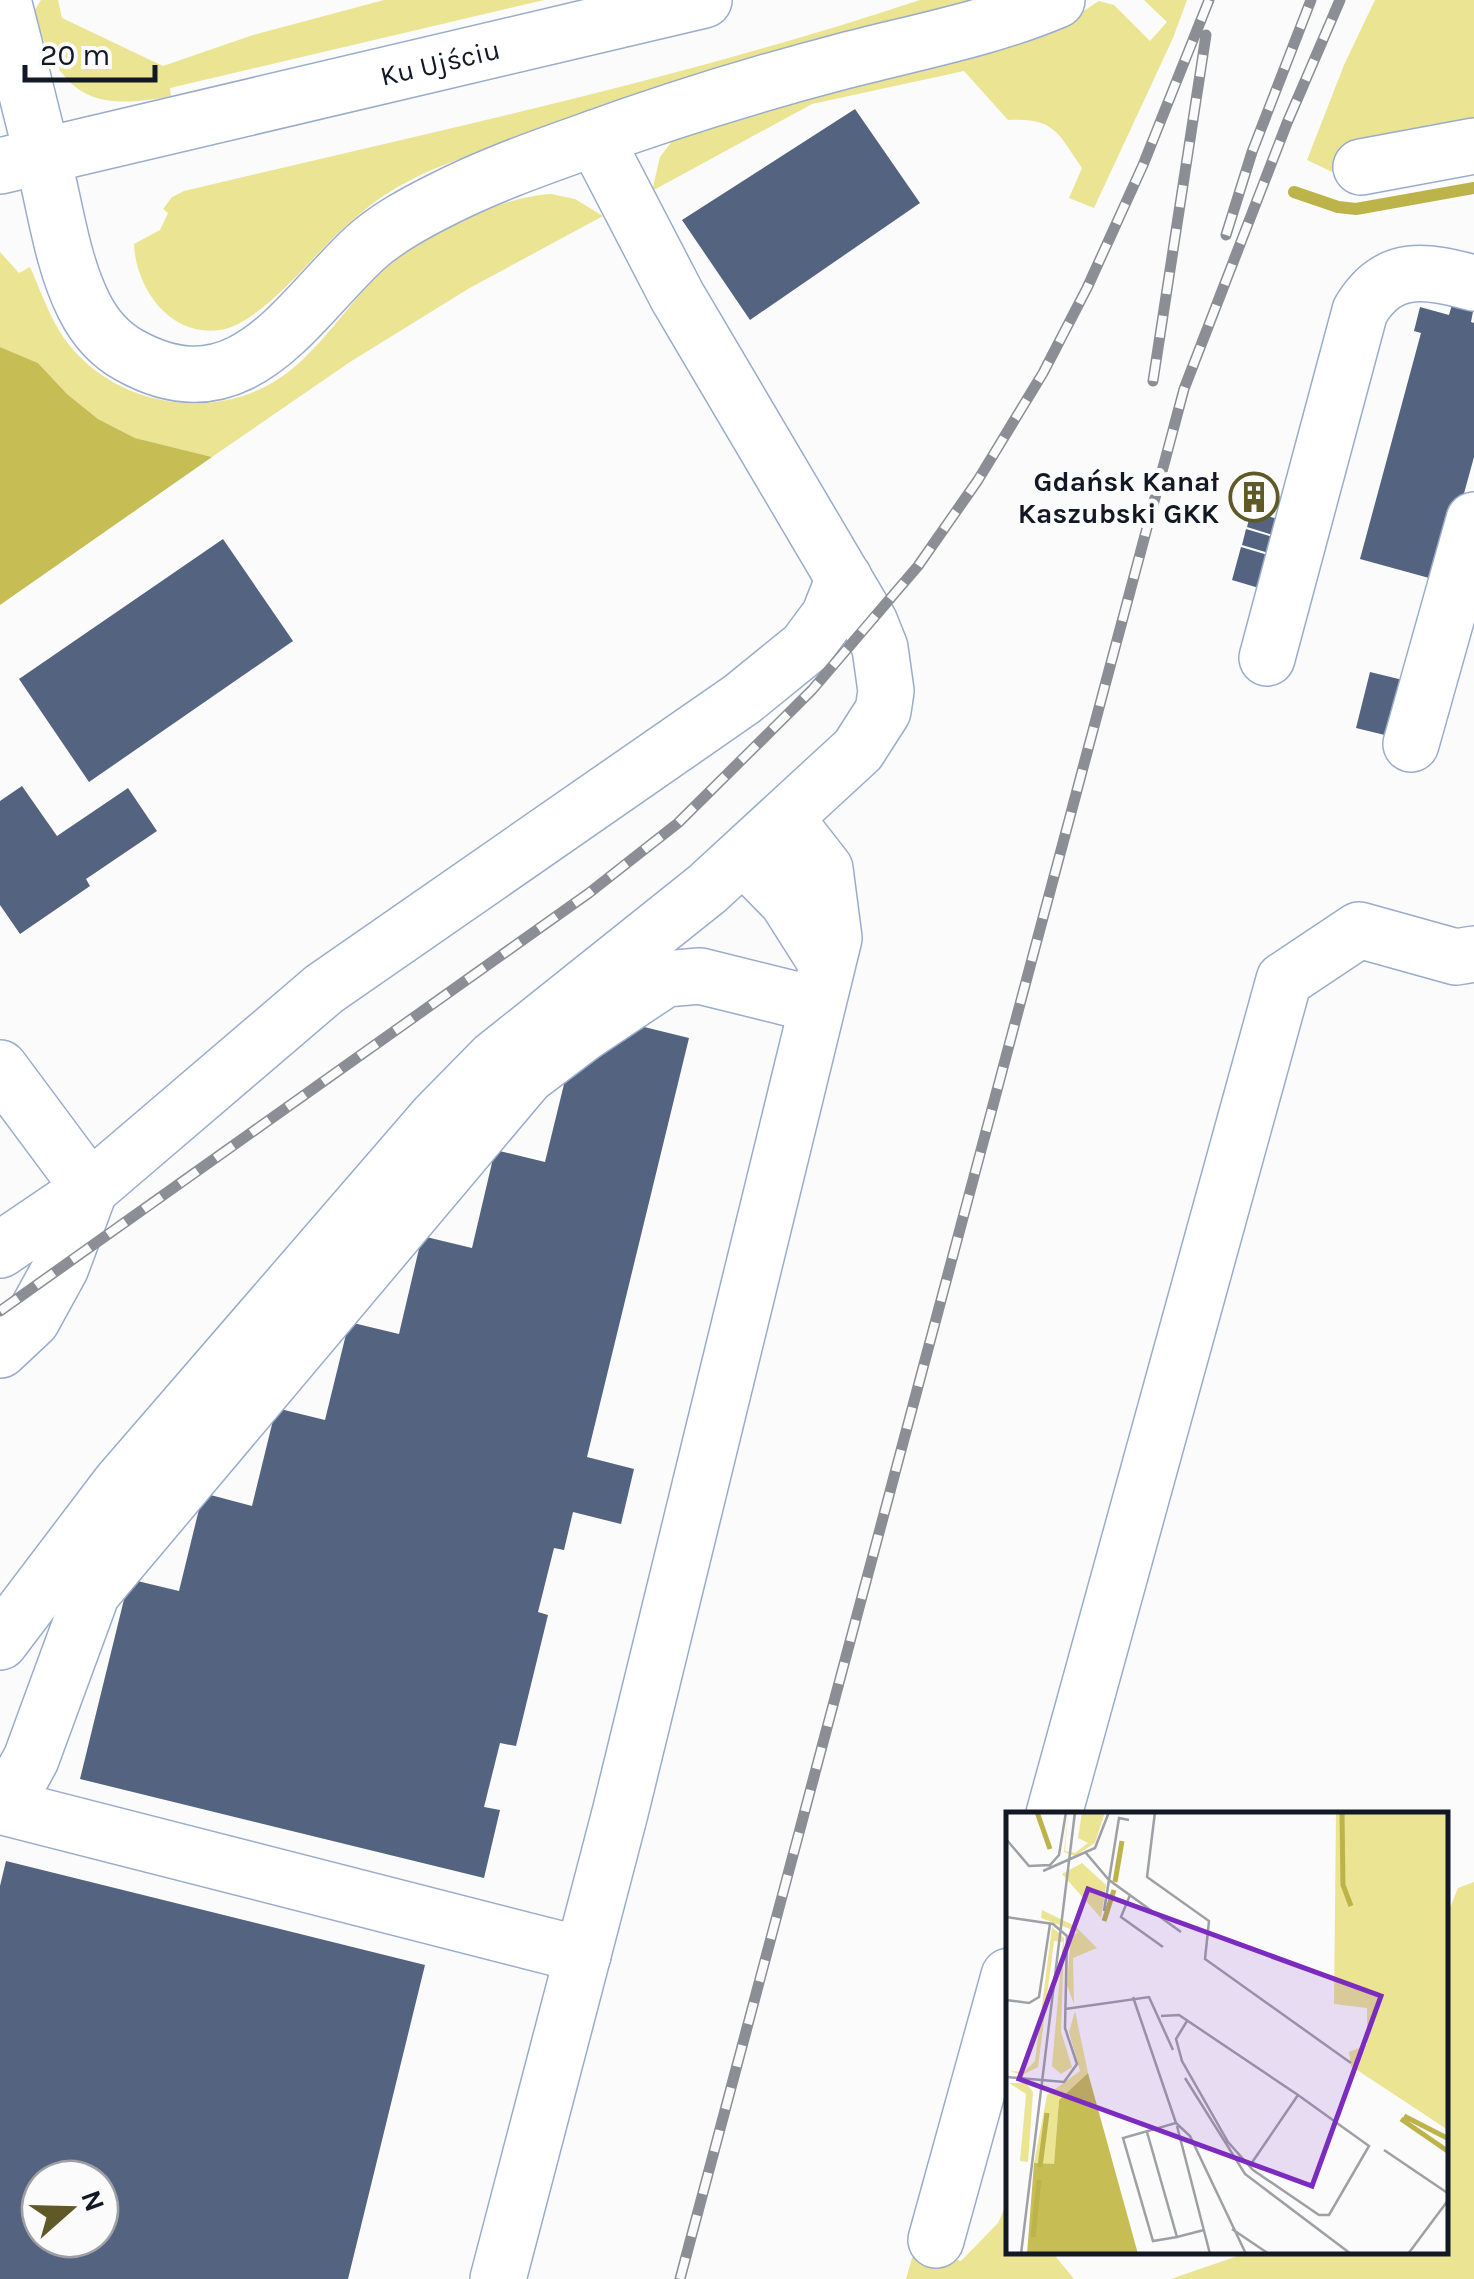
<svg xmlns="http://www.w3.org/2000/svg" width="1474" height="2279" viewBox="0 0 1474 2279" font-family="Karla,sans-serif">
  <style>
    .green { fill: #ebe493 }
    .forest { fill: #c6bd55 }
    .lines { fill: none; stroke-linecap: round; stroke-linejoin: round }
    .stream { stroke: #bdb34b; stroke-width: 12 }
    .building { fill: #536380; fill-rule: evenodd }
    .minor-casing { stroke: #9aaccc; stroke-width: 58 }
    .minor { stroke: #fff; stroke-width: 55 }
    .rail-casing { stroke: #8b8e94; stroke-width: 11 }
    .rail { stroke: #fbfbfb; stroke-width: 8; stroke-dasharray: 22; stroke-linecap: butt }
    .labels { text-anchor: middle; stroke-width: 10; stroke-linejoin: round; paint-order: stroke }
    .street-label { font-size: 28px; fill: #121824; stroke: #fbfbfb }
    .poi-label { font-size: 28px; font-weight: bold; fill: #121824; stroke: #fbfbfb; text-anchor: end }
    .inset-river { fill: none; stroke: #bdb34b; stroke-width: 5 }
    .inset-road { fill: none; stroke: #9ea0a5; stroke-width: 2.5 }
    .view { fill: #7b2cbf; fill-opacity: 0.15; stroke: #7b2cbf; stroke-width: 5 }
    .inset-edge { fill: none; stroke: #121824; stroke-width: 5 }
  </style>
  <rect width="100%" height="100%" fill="#fbfbfb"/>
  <path class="green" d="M41,0H58L62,18L163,66L253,35L384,0H544L170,88L171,96C86,113 61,92 33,13Z
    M920,0H991C840,43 686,81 538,133C491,149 439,162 396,188C374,201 355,217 336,235C308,262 259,324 220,330C170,337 136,289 134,244L160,230L168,213L163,209L172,197L184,191C431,132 679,80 920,0Z
    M1144,0H1187L1173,38L1094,208L1069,198L1082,168C1057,132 1055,118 1008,120L964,71L812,104L652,191L660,157L676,136L1074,17L1099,1L1114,5L1150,41L1167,22Z
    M1375,0H1474V129L1347,179L1307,160L1344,65Z
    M551,194L575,199L603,216L468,289L350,362L212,457L135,438L98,419L67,394L38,363L0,347V252L19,273L30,267C44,298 53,329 77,354C130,410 224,421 287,373C321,347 345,309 375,278C412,238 497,197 551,194Z
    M1474,1882V2279H1171L1249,2252H1446L1447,1915L1458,1888Z
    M1009,2198V2252H1052L1074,2279H906L915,2247L961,2261L998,2223Z"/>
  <path class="forest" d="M0,347L38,363L67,394L98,419L135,438L212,457L0,605Z"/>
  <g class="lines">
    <path class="stream" d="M1294,192L1338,207L1356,209L1474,188"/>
  </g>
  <path class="building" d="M855,109L920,203L750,320L682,220Z
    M1453,301L1474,306L1471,322L1474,323V457L1440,581L1360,559L1421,333L1414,331L1420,307L1449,315Z
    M1237,481L1277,492L1271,513L1231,503Z
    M1251,511L1288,522L1283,538L1247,527Z
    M1246,529L1283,540L1279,556L1242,545Z
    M223,539L293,641L89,782L19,679Z
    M1241,547L1278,558L1269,591L1232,580Z
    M1370,672L1411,682L1397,738L1356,728Z
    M22,786L57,836L128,788L157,831L86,879L90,886L20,934L0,905V801Z
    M636,1025L689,1038L587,1457L634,1469L621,1524L573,1512L564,1550L554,1548L538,1612L548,1615L516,1746L500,1743L484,1807L500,1810L484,1878L80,1779L129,1579L179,1591L203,1493L252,1506L276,1408L325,1420L349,1322L399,1334L422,1236L472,1248L495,1150L545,1162L566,1076Z
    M6,1861L425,1965L348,2279H0V1886ZM40,2179H100V2239H40Z"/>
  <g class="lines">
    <g class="minor-casing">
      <g id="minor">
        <path d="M3,0C18,59 33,117 47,176C57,219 64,266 84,306C94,326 109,344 129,355C241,418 296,312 365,248C387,228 415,213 441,200C486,177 533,160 581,143C666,112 752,85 840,62C912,43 989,29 1057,0"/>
        <path id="s1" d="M0,166L704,0"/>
        <path d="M1361,167L1474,146"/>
        <path d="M1267,658L1360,311C1389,262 1427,271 1474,283"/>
        <path d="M1411,744L1474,520"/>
        <path d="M744,857L787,901L827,964"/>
        <path d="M0,1068L90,1189L324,989L742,699L806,647L829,616L844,578"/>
        <path d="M0,1250L90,1189"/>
        <path d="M0,1350L32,1320L61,1267L90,1189"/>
        <path d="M0,1642L119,1485L437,1117L494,1059L707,889L858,750L883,711L886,691L880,648L870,623L677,296L595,138"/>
        <path d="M0,1799L14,1790L31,1759L92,1593L527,1076L584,1033L665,979L700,976L817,1005"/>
        <path d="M0,1806L583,1955"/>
        <path d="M1054,1814L1284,980L1359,930L1456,957L1474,954"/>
        <path d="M936,2240L1009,1976"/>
        <path d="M498,2279L620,1813L834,938L825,869L786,819"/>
      </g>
    </g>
    <use href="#minor" class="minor"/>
    <g class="rail-casing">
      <path id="rail" d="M1226,235L1252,152L1311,0
        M1153,381L1206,35
        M0,1311L589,893L678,823L812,690L918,566L978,480L1043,373L1087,288L1143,165L1209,0
        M680,2279L1184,389L1287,123L1340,0"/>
    </g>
    <use href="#rail" class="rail"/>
  </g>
  <defs>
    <g id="building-ring" transform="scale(2.5)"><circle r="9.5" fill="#fbfbfb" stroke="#5e5926" stroke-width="1.5"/><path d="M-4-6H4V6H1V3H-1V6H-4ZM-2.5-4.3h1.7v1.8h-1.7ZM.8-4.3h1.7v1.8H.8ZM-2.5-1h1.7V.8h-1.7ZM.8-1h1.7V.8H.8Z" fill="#5e5926"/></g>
  </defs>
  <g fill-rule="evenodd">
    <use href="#building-ring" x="1254" y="497"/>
  </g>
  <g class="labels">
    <g class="street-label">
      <text dy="10" stroke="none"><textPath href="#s1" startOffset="452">Ku Ujściu</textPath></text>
    </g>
    <g class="poi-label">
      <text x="1219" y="491">Gdańsk Kanał<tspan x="1219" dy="32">Kaszubski GKK</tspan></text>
    </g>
  </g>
  <g transform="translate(1006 1812)">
    <rect width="442" height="442" fill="#fbfbfb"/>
    <path d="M62,0L59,39L69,41L82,31L72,26L76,0H99L89,31L69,44L58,40ZM330,0H442V318L345,254L343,240L361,233V196L328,192ZM76,51L100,73L95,106L56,62ZM36,98L69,114L91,136L67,146L68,192L61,173L65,125L72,120L35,106ZM46,115L58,126L55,220L66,255L55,262L46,254L57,130L48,129L32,255L16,263L4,259L18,260L29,249ZM69,199L82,261L53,288L48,353L28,351L41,283L74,259L63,220ZM3,271H20L27,280L22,350L14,349L20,282Z" fill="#ebe493"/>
    <path d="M82,261L132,442H21L28,351L48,352L53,288Z" fill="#c6bd55"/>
    <path class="inset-river" d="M31,0L44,37M336,0L337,73L345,94M109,70L116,29M98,109L108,78M398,304L443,327M395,307L443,340M34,355L41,301M27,425L33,368"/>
    <path class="inset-road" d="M149,0L141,65L203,109L199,147L345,251M0,27L23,54L44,53L53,43L60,0M80,41L103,68L175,120M37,59L89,36L103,0M124,83L115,105L157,135M98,99L113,6L123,8M0,105L47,112L61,124L59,216L71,252L58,270L0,265M127,185L170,311L117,326L147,429L171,425M0,188L23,191L33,185L44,112M59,197L143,185L167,238M155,204L173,203L292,283L363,334L323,403H313L247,358L222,330L176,249L170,227L181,209M179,266L239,362L345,442M170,311L184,324L240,442M171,314L204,442M141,320L171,425L198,418M378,338L443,382M245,352L292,283M226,417L263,442M15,442L69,0M402,442L443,387"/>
    <path class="view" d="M82,77L375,184L306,374L13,267Z"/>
    <rect width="442" height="442" class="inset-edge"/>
  </g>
  <g transform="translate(70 2209) rotate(70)"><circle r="48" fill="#fbfbfb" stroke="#9ea0a5" stroke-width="2.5"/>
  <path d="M0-8L18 38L0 25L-18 38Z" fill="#5e5926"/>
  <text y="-15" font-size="28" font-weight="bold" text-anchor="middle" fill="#121824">N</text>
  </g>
  <path d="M25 65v15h130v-15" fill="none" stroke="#121824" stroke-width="5"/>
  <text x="40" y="65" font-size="30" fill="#121824" stroke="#fbfbfb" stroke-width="8" paint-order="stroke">20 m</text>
</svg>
